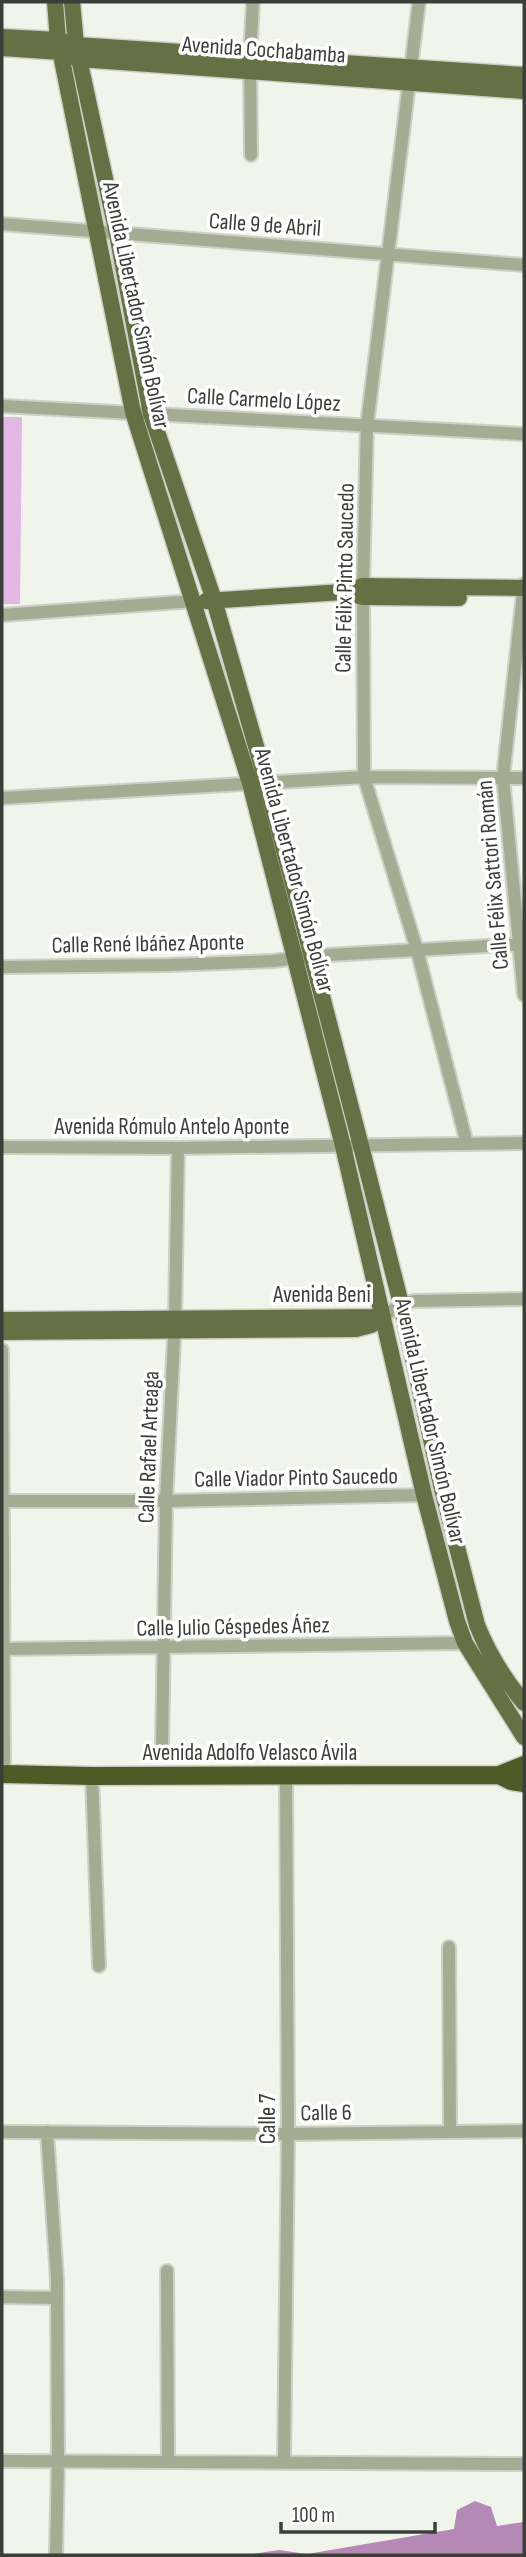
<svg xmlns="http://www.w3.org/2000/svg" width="526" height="2557" viewBox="0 0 526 2557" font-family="'Sofia Sans Condensed',sans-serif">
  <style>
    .green { fill: #e2b7e3 }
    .water { fill: #b489b6 }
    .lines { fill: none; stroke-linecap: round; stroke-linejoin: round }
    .minor-casing { stroke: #cdd0c7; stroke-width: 16 }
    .major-casing { stroke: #cdd0c7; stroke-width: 19 }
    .highway-casing { stroke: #cdd0c7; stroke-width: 21 }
    .minor { stroke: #a4ac93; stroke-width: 12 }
    .major { stroke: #647144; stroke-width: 16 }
    .highway { stroke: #4d5c26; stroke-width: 18 }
    .labels { text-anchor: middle; stroke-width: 7; stroke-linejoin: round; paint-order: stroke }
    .street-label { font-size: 23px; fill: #3c3e3a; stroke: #fff }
  </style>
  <rect width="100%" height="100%" fill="#f1f4ea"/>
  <path class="green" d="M2,417H22L20,604H2Z"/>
  <path class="water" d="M475,2501L491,2507L497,2526L524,2522V2555H246L279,2550L307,2554L454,2529L457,2510Z"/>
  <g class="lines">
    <g class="minor-casing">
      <path id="minor" d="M419,2L367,425L363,586L364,777L417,950L467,1144
        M251,155L250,57L253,2
        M2,224L524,265
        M2,406L524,434
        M524,584L503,778L524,995
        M2,615L194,601
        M2,798L364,777L524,778
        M2,967L169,965L274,961L310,956L524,944
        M2,1147L178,1148L524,1143
        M383,1317L401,1304L414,1301L524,1299
        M2,1350L4,1774
        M2,1501H166L424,1495
        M2,1649L465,1643
        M162,1748L166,1501L175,1318L178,1148
        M92,1776L99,1966
        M449,1947L450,2131
        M2,2132L288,2134L524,2131
        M47,2132L57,2279L58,2461L56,2555
        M167,2271L168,2462
        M2,2297L57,2298
        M2,2461L524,2464
        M284,2462L288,2134L286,1776"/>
    </g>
    <g class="major-casing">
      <path id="major" d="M55,2L58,40L133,412L250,783L343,1146L424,1495L457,1621L465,1643L524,1737
        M72,2L76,45L117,234L151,414L214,600L266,781L361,1146L401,1304L442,1489L477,1625C488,1653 505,1680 524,1703
        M2,37L58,40L76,45L524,75
        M2,48L61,52L79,59L524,91
        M343,592L363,597L459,598
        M206,601L343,592L363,586L524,588
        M2,1320L383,1317
        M2,1332L356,1329L371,1325L383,1317"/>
    </g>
    <g class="highway-casing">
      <path id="highway" d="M2,1774L92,1776L499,1775L511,1781L524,1783
        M499,1775L524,1765"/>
    </g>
    <use href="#minor" class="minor"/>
    <use href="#major" class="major"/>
    <use href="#highway" class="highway"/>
  </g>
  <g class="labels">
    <g class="street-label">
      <text transform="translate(264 49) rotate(4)" y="8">Avenida Cochabamba</text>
      <text transform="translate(265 224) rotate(4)" y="8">Calle 9 de Abril</text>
      <text transform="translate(137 305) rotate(78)" y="8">Avenida Libertador Simón Bolívar</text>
      <text transform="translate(264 399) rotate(3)" y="8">Calle Carmelo López</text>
      <text transform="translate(344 578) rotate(-89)" y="8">Calle Félix Pinto Saucedo</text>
      <text transform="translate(295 870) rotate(75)" y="8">Avenida Libertador Simón Bolívar</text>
      <text transform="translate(492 875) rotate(-95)" y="8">Calle Félix Sattori Román</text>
      <text transform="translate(148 943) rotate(-1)" y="8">Calle René Ibáñez Aponte</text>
      <text x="172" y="1134">Avenida Rómulo Antelo Aponte</text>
      <text x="322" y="1302">Avenida Beni</text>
      <text transform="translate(431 1421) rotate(77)" y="8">Avenida Libertador Simón Bolívar</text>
      <text transform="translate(148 1447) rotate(-88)" y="8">Calle Rafael Arteaga</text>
      <text transform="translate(296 1477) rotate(-1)" y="8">Calle Viador Pinto Saucedo</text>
      <text transform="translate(233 1626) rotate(-1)" y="8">Calle Julio Céspedes Áñez</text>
      <text x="250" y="1760">Avenida Adolfo Velasco Ávila</text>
      <text transform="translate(326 2112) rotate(-1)" y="8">Calle 6</text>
      <text transform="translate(267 2119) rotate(-90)" y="8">Calle 7</text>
    </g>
  </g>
  <rect width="526" height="2557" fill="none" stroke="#3c3e3a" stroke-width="7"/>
  <path d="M281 2522v10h154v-10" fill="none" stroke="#3c3e3a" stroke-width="3.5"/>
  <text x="292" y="2522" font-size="21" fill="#3c3e3a" stroke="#ffffff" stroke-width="5" paint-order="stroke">100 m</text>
</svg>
